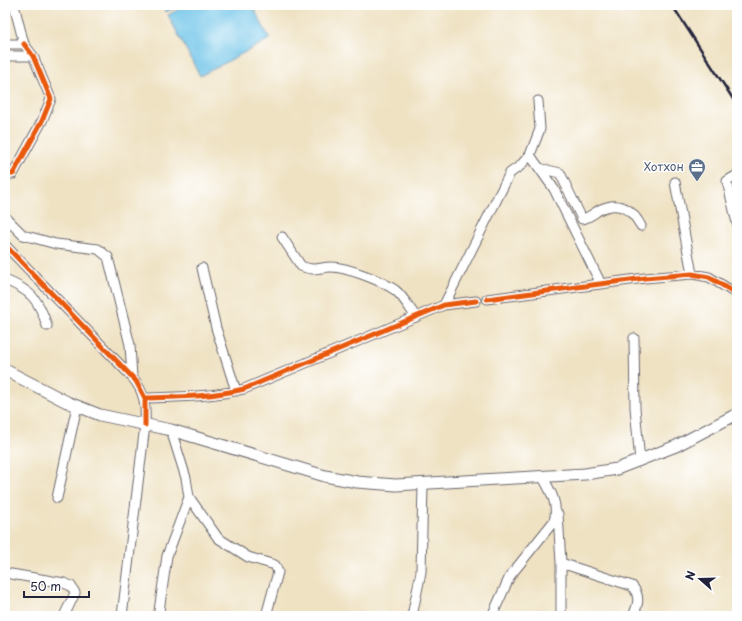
<svg xmlns="http://www.w3.org/2000/svg" width="742" height="621" viewBox="0 0 742 621" font-family="'Playpen Sans',sans-serif">
  <style>
    .water { fill: #6ac2e7; stroke: #467291 }
    .lines { fill: none; stroke-linecap: round; stroke-linejoin: round }
    .minor-casing { stroke: #6a656b; stroke-width: 11 }
    .major-casing { stroke: #6a656b; stroke-width: 13 }
    .minor { stroke: #fff; stroke-width: 9 }
    .major { stroke: #fff; stroke-width: 11 }
    .rail { stroke: #22223b; stroke-width: 2.5 }
    .cycleway-casing { stroke: #fff; stroke-width: 8 }
    .cycleway { stroke: #e8590c; stroke-width: 5 }
    .labels { text-anchor: middle; stroke-width: 3; stroke-linejoin: round; paint-order: stroke }
    .service-label { font-size: 12px; fill: #4e5e75; stroke: #fff; text-anchor: end }
  </style>
  <rect width="100%" height="100%" fill="#fff"/>
  <filter id="ink" filterUnits="userSpaceOnUse"><feTurbulence type="fractalNoise" baseFrequency=".025" numOctaves="2"/><feDisplacementMap in="SourceGraphic" scale="8" xChannelSelector="R" yChannelSelector="G"/><feConvolveMatrix kernelMatrix="1 2 1 2 8 2 1 2 1" color-interpolation-filters="sRGB"/></filter>
  <filter id="wash" filterUnits="userSpaceOnUse"><feTurbulence type="fractalNoise" baseFrequency=".012" numOctaves="4" result="noise"/><feDisplacementMap in="SourceGraphic" scale="16" xChannelSelector="R" yChannelSelector="G"/><feGaussianBlur stdDeviation="0.9" result="paint"/><feColorMatrix in="noise" values="0 0 0 0 0 0 0 0 0 0 0 0 0 0 0 0 0 1.4 0 .05"/><feComposite in="paint" operator="in"/></filter>
  <g filter="url(#wash)">
    <rect width="100%" height="100%" fill="#efe2c3"/>
    <path class="water" d="M162,5H180L166,12Z
      M186,5H252L270,39L200,76L168,15Z"/>
  </g>
  <g filter="url(#ink)">
    <g class="lines">
      <g class="minor-casing">
        <path id="minor" d="M5,44H24L14,5
          M5,56H33
          M538,101L540,129L530,155L554,189L601,284
          M539,168L560,173L582,219C589,218 594,213 599,210C619,200 632,209 641,226
          M5,174H13L42,121L51,99L33,56L24,44
          M737,175L727,181L737,223
          M675,182L692,274
          M5,217L23,235L56,244L98,249L108,257L130,345L132,377
          M282,237L301,266C315,272 319,267 331,267C347,267 382,281 395,290C403,296 410,309 416,317
          M5,245L132,377C145,392 146,405 145,425L122,616
          M202,268L216,328L236,391
          M5,280C30,290 39,299 47,326
          M487,299L645,278L692,274L709,277L737,294
          M444,305L510,173L520,166L530,155
          M634,338L635,408L640,461
          M145,398C179,397 211,397 244,389L444,305L476,301
          M171,430L186,478L189,497L218,538L248,557L275,565L278,572L266,616
          M57,498L77,406
          M558,514L561,563L632,586C641,596 638,605 633,616
          M561,563V616
          M5,573L64,583L71,586L75,593L64,616
          M161,616L159,611L167,556L189,497
          M412,616L421,572L423,485
          M492,616L510,576L554,521C559,504 550,490 542,476"/>
      </g>
      <g class="major-casing">
        <path id="major" d="M5,370L67,402L100,415L171,430L325,476L357,482L396,485L585,474L617,469L676,446L737,414"/>
      </g>
      <use href="#minor" class="minor"/>
      <use href="#major" class="major"/>
      <path class="rail" d="M672,5L737,105"/>
      <g class="cycleway-casing">
        <path id="cycleway" d="M5,174H13L42,121L51,99L33,56L24,44
          M5,245L136,381L145,398V425
          M487,299L645,278L692,274L709,277L737,294
          M145,398C179,397 211,397 244,389L444,305L476,301"/>
      </g>
      <use href="#cycleway" class="cycleway"/>
    </g>
  </g>
  <defs>
    <g id="office-pin" transform="scale(0.9)"><path d="M0 17L-7.5 6A9.5 9.5 0 1 1 7.5 6Z" fill="#5c6f8a" stroke="#fff"/><path d="M-6-3h4V-5.5h4V-3h4V5H-6ZM-1-4.5V-3h2v-1.5ZM-6 0V1H6V0Z" fill="#fff"/></g>
  </defs>
  <g fill-rule="evenodd">
    <use href="#office-pin" x="697" y="167"/>
  </g>
  <g class="labels">
    <g class="service-label">
      <text x="684" y="171">Хотхон</text>
    </g>
  </g>
  <rect width="742" height="621" fill="none" stroke="#fff" stroke-width="20"/>
  <g transform="translate(700 579) rotate(290)" stroke="#ffffff" stroke-width="3" paint-order="stroke">
  <path d="M0-3L7 15L0 10L-7 15Z" fill="#22223b"/>
  <text y="-6" font-size="11" font-weight="bold" text-anchor="middle" fill="#22223b">N</text>
  </g>
  <path d="M24 591v6h65v-6" fill="none" stroke="#22223b" stroke-width="2"/>
  <text x="30" y="591" font-size="12" fill="#22223b" stroke="#ffffff" stroke-width="3" paint-order="stroke">50 m</text>
</svg>
